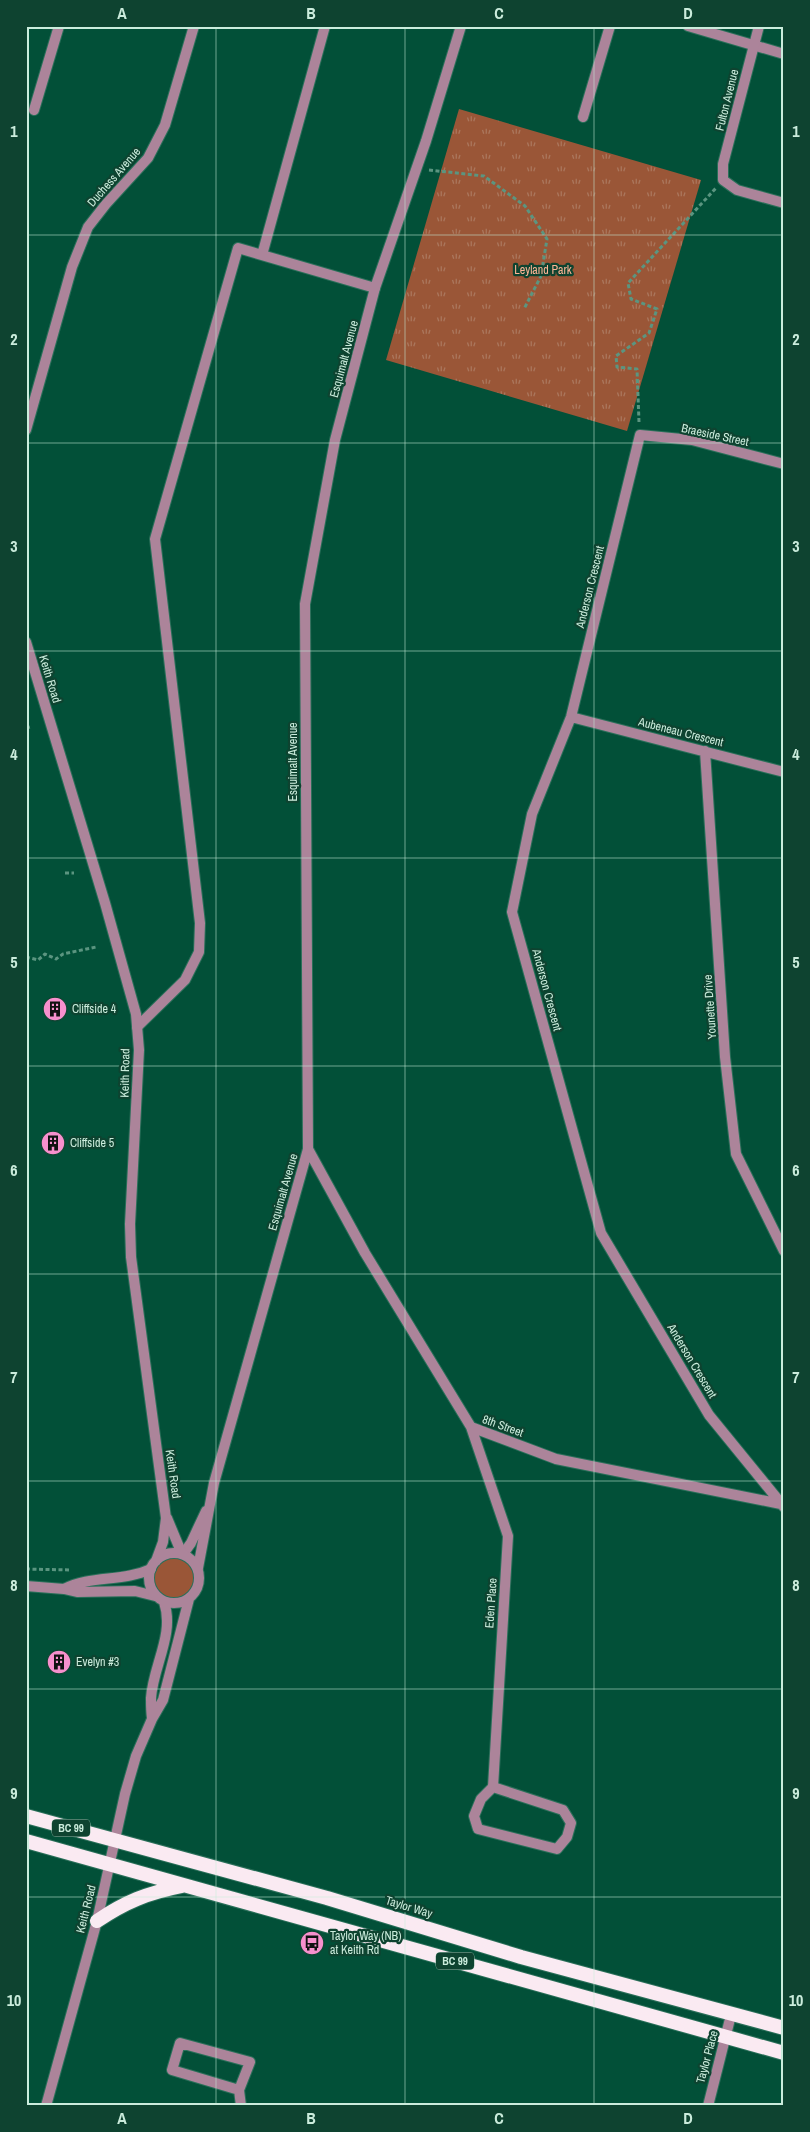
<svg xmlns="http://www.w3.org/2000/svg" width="810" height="2132" viewBox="0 0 810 2132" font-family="'Archivo Narrow',sans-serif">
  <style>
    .green { fill: #9a5637 }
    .park { fill: url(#park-tufts) }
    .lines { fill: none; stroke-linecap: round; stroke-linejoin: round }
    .service-casing { stroke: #2a6f59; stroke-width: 12 }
    .minor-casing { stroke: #2a6f59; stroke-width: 12 }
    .tertiary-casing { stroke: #2a6f59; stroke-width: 12 }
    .trunk-casing { stroke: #2a6f59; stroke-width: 16 }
    .path { stroke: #5b9580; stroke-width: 3; stroke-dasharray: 4 2.5; stroke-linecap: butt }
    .service { stroke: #ac849a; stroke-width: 10 }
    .minor { stroke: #ac849a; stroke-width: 10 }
    .tertiary { stroke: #ac849a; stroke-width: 10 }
    .trunk { stroke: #faeaf2; stroke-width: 14 }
    .grid { fill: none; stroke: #cbecdc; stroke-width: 1; stroke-opacity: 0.55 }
    .labels { text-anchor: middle; stroke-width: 4.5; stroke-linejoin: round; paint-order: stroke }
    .shield { fill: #0e4330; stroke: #92b9a8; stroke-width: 1 }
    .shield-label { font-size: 11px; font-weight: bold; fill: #cbecdc }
    .street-label { font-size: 12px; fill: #cbecdc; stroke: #0e4330 }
    .park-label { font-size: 12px; fill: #feb697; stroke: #0e4330 }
    .poi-label { font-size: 12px; fill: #cbecdc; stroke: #0e4330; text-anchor: start }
    .neatline { fill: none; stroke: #cbecdc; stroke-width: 2 }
    .grid-label { font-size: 16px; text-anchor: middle; font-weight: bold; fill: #cbecdc }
  </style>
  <defs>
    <pattern id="park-tufts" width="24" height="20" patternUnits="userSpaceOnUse" patternTransform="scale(1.25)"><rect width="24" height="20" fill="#9a5637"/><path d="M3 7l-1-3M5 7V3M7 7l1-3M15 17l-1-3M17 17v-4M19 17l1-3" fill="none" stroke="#ab775d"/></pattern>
  </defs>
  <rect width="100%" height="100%" fill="#025038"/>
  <path class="green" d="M151 1579a22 22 0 1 1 44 0a22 22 0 1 1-44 0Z"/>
  <path class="park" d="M459,109L701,180L627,431L386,360Z"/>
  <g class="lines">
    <g class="service-casing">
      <path id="service" d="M688,26L784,54
        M34,110L59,26
        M583,117L610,26
        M262,255L325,26
        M137,1027L185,980L199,952L200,923L155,539L238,248L375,288
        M493,1787L563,1810L571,1823L567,1837L557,1849L478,1829L474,1816L481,1799Z
        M239,2090L172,2070L180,2043L250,2062L239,2090L241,2106"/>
    </g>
    <g class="minor-casing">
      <path id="minor" d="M759,26L723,164V180L737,190L784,203
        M26,430L72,267L88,227L106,204L148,158L165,125L194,26
        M784,464L692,440L640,435L571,717L532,814L512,912L601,1233L709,1415L784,1507
        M571,717L784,772
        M705,751L725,1057L736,1154L784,1251
        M308,1149L365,1253L471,1427L508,1536L493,1787
        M471,1427L556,1459L781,1504
        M183,1554L191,1543L206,1511
        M198,1568L214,1483L308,1149L305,604L335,440L375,288L426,141L461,26
        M26,1586L64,1589L77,1592L135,1591L155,1596
        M64,1589C91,1575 123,1582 151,1569
        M708,2106L731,2015"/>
    </g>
    <g class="tertiary-casing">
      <path id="tertiary" d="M26,642L105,903L136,1014L139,1050L130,1224L131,1257L166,1518L163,1542L156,1561
        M167,1518L182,1554
        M149 1578a25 25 0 1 1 50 0a25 25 0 1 1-50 0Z
        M152,1718C151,1712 151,1705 151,1698C153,1666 175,1634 164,1602
        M46,2106L97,1921L125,1794L136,1756L152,1719L163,1700L189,1599"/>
    </g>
    <g class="trunk-casing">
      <path id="trunk" d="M26,1816L327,1898L521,1957L784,2028
        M26,1841L784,2053
        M97,1921C125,1902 147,1893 182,1886"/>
    </g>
    <path class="path" d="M429,170L484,176L525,206L547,239L541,276L524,309
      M639,422L637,369L617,367L616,356L649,333L657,309L631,299L628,283L716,188
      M26,728L30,727
      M65,873H74
      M26,957L38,960L45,954L56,959L63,954L96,947
      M26,1569L71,1570"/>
    <use href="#service" class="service"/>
    <use href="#minor" class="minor"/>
    <use href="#tertiary" class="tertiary"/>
    <use href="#trunk" class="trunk"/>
  </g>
  <path class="grid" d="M216,26V2106M405,26V2106M594,26V2106M26,235H784M26,443H784M26,651H784M26,858H784M26,1066H784M26,1274H784M26,1481H784M26,1689H784M26,1897H784"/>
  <defs>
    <g id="building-disc" transform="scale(1.25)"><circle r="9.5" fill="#f790cd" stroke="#0e4330"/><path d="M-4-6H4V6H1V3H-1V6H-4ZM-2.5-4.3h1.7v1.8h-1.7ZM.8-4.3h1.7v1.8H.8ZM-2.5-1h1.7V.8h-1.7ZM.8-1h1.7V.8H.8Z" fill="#111"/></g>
    <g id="bus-disc" transform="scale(1.25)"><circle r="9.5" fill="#f790cd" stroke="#0e4330"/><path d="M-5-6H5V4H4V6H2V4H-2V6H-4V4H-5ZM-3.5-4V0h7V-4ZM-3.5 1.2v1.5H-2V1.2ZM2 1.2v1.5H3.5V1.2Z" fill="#111"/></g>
  </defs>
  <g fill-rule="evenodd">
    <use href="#building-disc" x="55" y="1009"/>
    <use href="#building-disc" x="53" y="1143"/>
    <use href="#building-disc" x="59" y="1662"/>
    <use href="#bus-disc" x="312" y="1943"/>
  </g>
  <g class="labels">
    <g class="shield">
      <rect x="52" y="1819.5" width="38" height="17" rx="4"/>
      <rect x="436" y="1952.5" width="38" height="17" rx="4"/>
    </g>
    <g class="shield-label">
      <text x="71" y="1832">BC 99</text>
      <text x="455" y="1965">BC 99</text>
    </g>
    <g class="street-label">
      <text transform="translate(727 100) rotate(-76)" y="4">Fulton Avenue</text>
      <text transform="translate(114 177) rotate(-49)" y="4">Duchess Avenue</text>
      <text transform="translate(344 359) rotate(-75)" y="4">Esquimalt Avenue</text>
      <text transform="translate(715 435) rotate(12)" y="4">Braeside Street</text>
      <text transform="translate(590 587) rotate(-76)" y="4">Anderson Crescent</text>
      <text transform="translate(50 679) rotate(73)" y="4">Keith Road</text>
      <text transform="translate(681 732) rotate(14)" y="4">Aubeneau Crescent</text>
      <text transform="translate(293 762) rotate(-90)" y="4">Esquimalt Avenue</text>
      <text transform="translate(547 990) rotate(75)" y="4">Anderson Crescent</text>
      <text transform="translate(710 1007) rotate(-94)" y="4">Younette Drive</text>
      <text transform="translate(125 1073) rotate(-89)" y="4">Keith Road</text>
      <text transform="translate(283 1192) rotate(-74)" y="4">Esquimalt Avenue</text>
      <text transform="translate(692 1361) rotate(59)" y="4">Anderson Crescent</text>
      <text transform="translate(503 1426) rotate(20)" y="4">8th Street</text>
      <text transform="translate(173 1474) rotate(82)" y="4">Keith Road</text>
      <text transform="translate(491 1603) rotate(-86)" y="4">Eden Place</text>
      <text transform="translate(409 1907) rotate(17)" y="4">Taylor Way</text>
      <text transform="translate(86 1909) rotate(-76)" y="4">Keith Road</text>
      <text transform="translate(707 2057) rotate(-75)" y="4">Taylor Place</text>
    </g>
    <g class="park-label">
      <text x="543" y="274">Leyland Park</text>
    </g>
    <g class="poi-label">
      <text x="72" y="1013">Cliffside 4</text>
      <text x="70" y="1147">Cliffside 5</text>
      <text x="76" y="1666">Evelyn #3</text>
      <text x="330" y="1940">Taylor Way (NB)<tspan x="330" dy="14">at Keith Rd</tspan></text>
    </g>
  </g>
  <rect width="810" height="2132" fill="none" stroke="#0e4330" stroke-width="55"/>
  <rect x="28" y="28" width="754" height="2076" class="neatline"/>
  <g class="grid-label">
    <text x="122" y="19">A</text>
    <text x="311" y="19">B</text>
    <text x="499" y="19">C</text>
    <text x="688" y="19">D</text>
    <text x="14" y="137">1</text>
    <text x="796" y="137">1</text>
    <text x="14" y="345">2</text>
    <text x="796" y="345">2</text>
    <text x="14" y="552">3</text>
    <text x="796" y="552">3</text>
    <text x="14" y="760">4</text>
    <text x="796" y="760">4</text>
    <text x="14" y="968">5</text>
    <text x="796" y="968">5</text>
    <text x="14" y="1176">6</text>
    <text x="796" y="1176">6</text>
    <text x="14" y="1383">7</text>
    <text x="796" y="1383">7</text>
    <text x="14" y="1591">8</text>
    <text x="796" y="1591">8</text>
    <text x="14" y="1799">9</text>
    <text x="796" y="1799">9</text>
    <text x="14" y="2006">10</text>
    <text x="796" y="2006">10</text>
    <text x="122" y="2124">A</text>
    <text x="311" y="2124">B</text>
    <text x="499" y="2124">C</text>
    <text x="688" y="2124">D</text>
  </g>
</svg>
